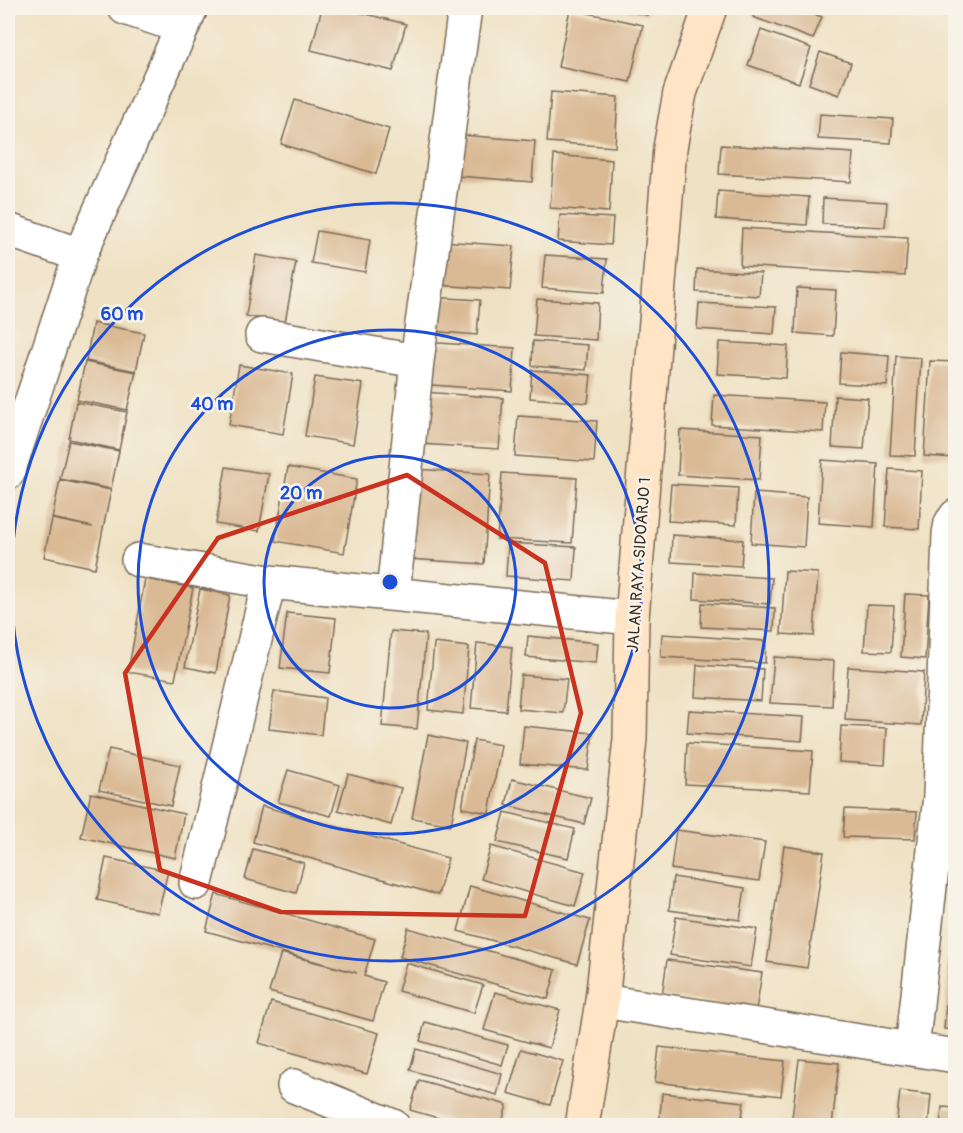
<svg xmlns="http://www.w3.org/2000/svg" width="963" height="1133" viewBox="0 0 963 1133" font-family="Pangolin,sans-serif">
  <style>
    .building { fill: #daba95 }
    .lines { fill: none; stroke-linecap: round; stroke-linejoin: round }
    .street-casing { stroke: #7a6a58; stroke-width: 36 }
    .secondary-casing { stroke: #7a6a58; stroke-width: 36 }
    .street { stroke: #fff; stroke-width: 33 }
    .secondary { stroke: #ffe4c6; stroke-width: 33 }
    .marked { fill: none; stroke: #c8321e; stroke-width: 4.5; stroke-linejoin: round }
    .ring { fill: none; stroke: #1d4ed8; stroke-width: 3 }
    .labels { text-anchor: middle; stroke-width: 5; stroke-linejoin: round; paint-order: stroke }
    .street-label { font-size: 16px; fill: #3b2a1e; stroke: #f7f3e8 }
    .centre { fill: #1d4ed8; stroke: #f7f3e8; stroke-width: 3 }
    .ring-label { font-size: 18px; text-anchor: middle; font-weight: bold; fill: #1d4ed8; stroke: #f7f3e8; stroke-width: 5; stroke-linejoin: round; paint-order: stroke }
  </style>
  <rect width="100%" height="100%" fill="#f7f3e8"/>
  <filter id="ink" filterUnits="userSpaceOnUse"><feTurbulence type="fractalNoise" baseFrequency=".0167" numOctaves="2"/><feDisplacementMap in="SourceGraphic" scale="12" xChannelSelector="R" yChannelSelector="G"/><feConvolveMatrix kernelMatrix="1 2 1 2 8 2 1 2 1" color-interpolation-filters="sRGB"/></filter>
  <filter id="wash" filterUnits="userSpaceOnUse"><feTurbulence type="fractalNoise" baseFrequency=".008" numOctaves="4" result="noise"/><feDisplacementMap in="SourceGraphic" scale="24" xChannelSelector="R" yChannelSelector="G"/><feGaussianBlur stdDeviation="1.35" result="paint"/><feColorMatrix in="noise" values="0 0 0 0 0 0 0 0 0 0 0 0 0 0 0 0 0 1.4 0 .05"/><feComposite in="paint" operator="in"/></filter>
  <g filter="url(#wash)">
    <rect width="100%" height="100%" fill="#efe1c3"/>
    <g id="blocks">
      <path class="building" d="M322,8H342L406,24L393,71L311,50Z
        M616,8H649L647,15Z
        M756,8H795L822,17L813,39L753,17Z
        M570,9L643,25L630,82L558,67Z
        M761,30L811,48L799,83L748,65Z
        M820,52L851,63L839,95L809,84Z
        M551,92L618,97L615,147L547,142Z
        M295,100L389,129L376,174L281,144Z
        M820,114L893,119L891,143L818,139Z
        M461,135L535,141L532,182L458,176Z
        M721,145L853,153L851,182L719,174Z
        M554,155L612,160L609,212L550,208Z
        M718,191L809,197L807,225L716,219Z
        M823,198L887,202L885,227L822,224Z
        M560,215L613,218L611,245L558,241Z
        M742,228L908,238L905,276L740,266Z
        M317,231L370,240L365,272L311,263Z
        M441,241L514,246L510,290L438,285Z
        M256,255L296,262L285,323L246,316Z
        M545,255L607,259L604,293L542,288Z
        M697,269L761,273L759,296L696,292Z
        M797,288L836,290L833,336L795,333Z
        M431,297L480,300L477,335L429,331Z
        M537,299L598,303L596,340L534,336Z
        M699,303L776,307L774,334L697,329Z
        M93,323L144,333L136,371L86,361Z
        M533,341L588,345L586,370L532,366Z
        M423,342L515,348L512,391L419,384Z
        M719,342L788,346L786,378L717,374Z
        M841,352L889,356L887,386L839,383Z
        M896,356L921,358L915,456L890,455Z
        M930,361L956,362L955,458L924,456Z
        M85,362L136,372L127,410L77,400Z
        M239,365L293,374L283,434L229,425Z
        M532,370L591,375L588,403L530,398Z
        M315,377L363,384L353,444L305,436Z
        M424,392L503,398L499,449L420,444Z
        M714,395L825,402L823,432L712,425Z
        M835,396L868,398L864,449L832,447Z
        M76,402L127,412L119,450L69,439Z
        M518,416L597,421L594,462L515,456Z
        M680,430L762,435L759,480L678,475Z
        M69,441L119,451L111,489L60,479Z
        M822,460L878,464L874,527L818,523Z
        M226,467L269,474L259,531L216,524Z
        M288,467L357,479L344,553L275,541Z
        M415,469L490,474L484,564L409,559Z
        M889,469L922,471L919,529L885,527Z
        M502,473L577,478L572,543L497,539Z
        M60,480L111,490L95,568L44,557L52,519L93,527L52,518Z
        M671,484L738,488L736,525L668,521Z
        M754,493L807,497L804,547L751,543Z
        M672,535L743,540L741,566L671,562Z
        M508,543L576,547L574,581L506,576Z
        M785,571L818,573L814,636L781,634Z
        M695,573L772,578L770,604L694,599Z
        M145,579L193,588L175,680L128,672Z
        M200,589L230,595L216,673L185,667Z
        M905,594L929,595L925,659L901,657Z
        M702,603L775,608L774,631L701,627Z
        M867,605L894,606L891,652L864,651Z
        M287,613L336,618L330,673L280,668Z
        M391,631L426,634L417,729L382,726Z
        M662,634L766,641L765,663L661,657Z
        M528,636L598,643L596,663L526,657Z
        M434,643L469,647L463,714L428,710Z
        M477,643L512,647L506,711L471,708Z
        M774,657L834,661L832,706L770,703Z
        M697,665L763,669L761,701L695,697Z
        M848,667L924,672L921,725L845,720Z
        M521,675L567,679L563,713L518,709Z
        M274,691L325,698L321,735L269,729Z
        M689,710L804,717L802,741L687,733Z
        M524,726L593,733L588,770L520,764Z
        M841,726L887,728L885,765L839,762Z
        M428,735L466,743L451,825L412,818Z
        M474,740L501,745L489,813L462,808Z
        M687,743L813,751L810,791L685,784Z
        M109,749L180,765L171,806L99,790Z
        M288,770L340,785L331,816L278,802Z
        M348,774L401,788L391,825L338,810Z
        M512,779L591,798L584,824L506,805Z
        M91,793L184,814L175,858L81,837Z
        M262,806L448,858L438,895L253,842Z
        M845,809L917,812L915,839L843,837Z
        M505,812L575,829L568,858L497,842Z
        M676,830L765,842L759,881L671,869Z
        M491,846L585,872L575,906L481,879Z
        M784,846L824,852L807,968L767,962Z
        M253,849L304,863L296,893L245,879Z
        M106,858L168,871L158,913L97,900Z
        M673,877L745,888L740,920L669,910Z
        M470,886L590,920L577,964L458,931Z
        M216,894L375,939L364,976L384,982L373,1021L269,992L281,953L357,973L206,931Z
        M676,917L757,929L751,967L670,955Z
        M408,928L556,970L548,999L400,957Z
        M951,939H956V1030L944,1029Z
        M667,960L762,973L756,1010L662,996Z
        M406,963L483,985L474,1013L398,991Z
        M495,992L560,1010L549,1048L484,1030Z
        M271,1002L379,1033L367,1074L259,1043Z
        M425,1022L508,1045L502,1065L420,1041Z
        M659,1047L785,1061L781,1096L655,1082Z
        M416,1049L502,1074L497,1095L410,1070Z
        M521,1049L563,1061L550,1105L508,1093Z
        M799,1059L839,1063L832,1126H791Z
        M419,1080L507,1105L501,1126H466L410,1110Z
        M900,1091L931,1095L928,1126H896Z
        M662,1093L744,1102L741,1126H659Z
        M942,1107L956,1108V1126H940Z
        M326,1114L356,1126H321Z"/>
    </g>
  </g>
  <g filter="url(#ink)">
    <use href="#blocks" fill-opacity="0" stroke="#7a6a58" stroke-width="1.5"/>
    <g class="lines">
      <g class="street-casing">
        <path id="street" d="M125,8L182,27
          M8,230L80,255
          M262,335L417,361
          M8,472L80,255L191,8
          M138,560L269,582L632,618
          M393,594L417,361L465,8
          M196,883L269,582
          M602,1001L956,1056
          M912,1049L940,796L949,534L951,523L956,516
          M294,1086L393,1126"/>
      </g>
      <g class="secondary-casing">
        <path id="secondary" d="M582,1126L602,1001L630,739L632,618L670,148L680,93L710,8"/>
      </g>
      <use href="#street" class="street"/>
      <use href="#secondary" class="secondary"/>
    </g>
  </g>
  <path class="marked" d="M407,475L545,563L581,713L525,916L281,912L160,870L125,673L218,538Z"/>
  <g class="ring">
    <circle cx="390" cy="582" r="126"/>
    <circle cx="390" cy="582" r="252"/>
    <circle cx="390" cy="582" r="379"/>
  </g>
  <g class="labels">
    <g class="street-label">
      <text transform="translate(638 565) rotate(-86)" y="6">JALAN RAYA SIDOARJO 1</text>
    </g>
  </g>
  <circle cx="390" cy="582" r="9" class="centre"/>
  <g class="ring-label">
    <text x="122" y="320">60 m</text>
    <text x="212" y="410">40 m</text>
    <text x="301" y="499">20 m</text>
  </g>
  <rect width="963" height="1133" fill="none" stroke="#f7f3e8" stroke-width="30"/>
</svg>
